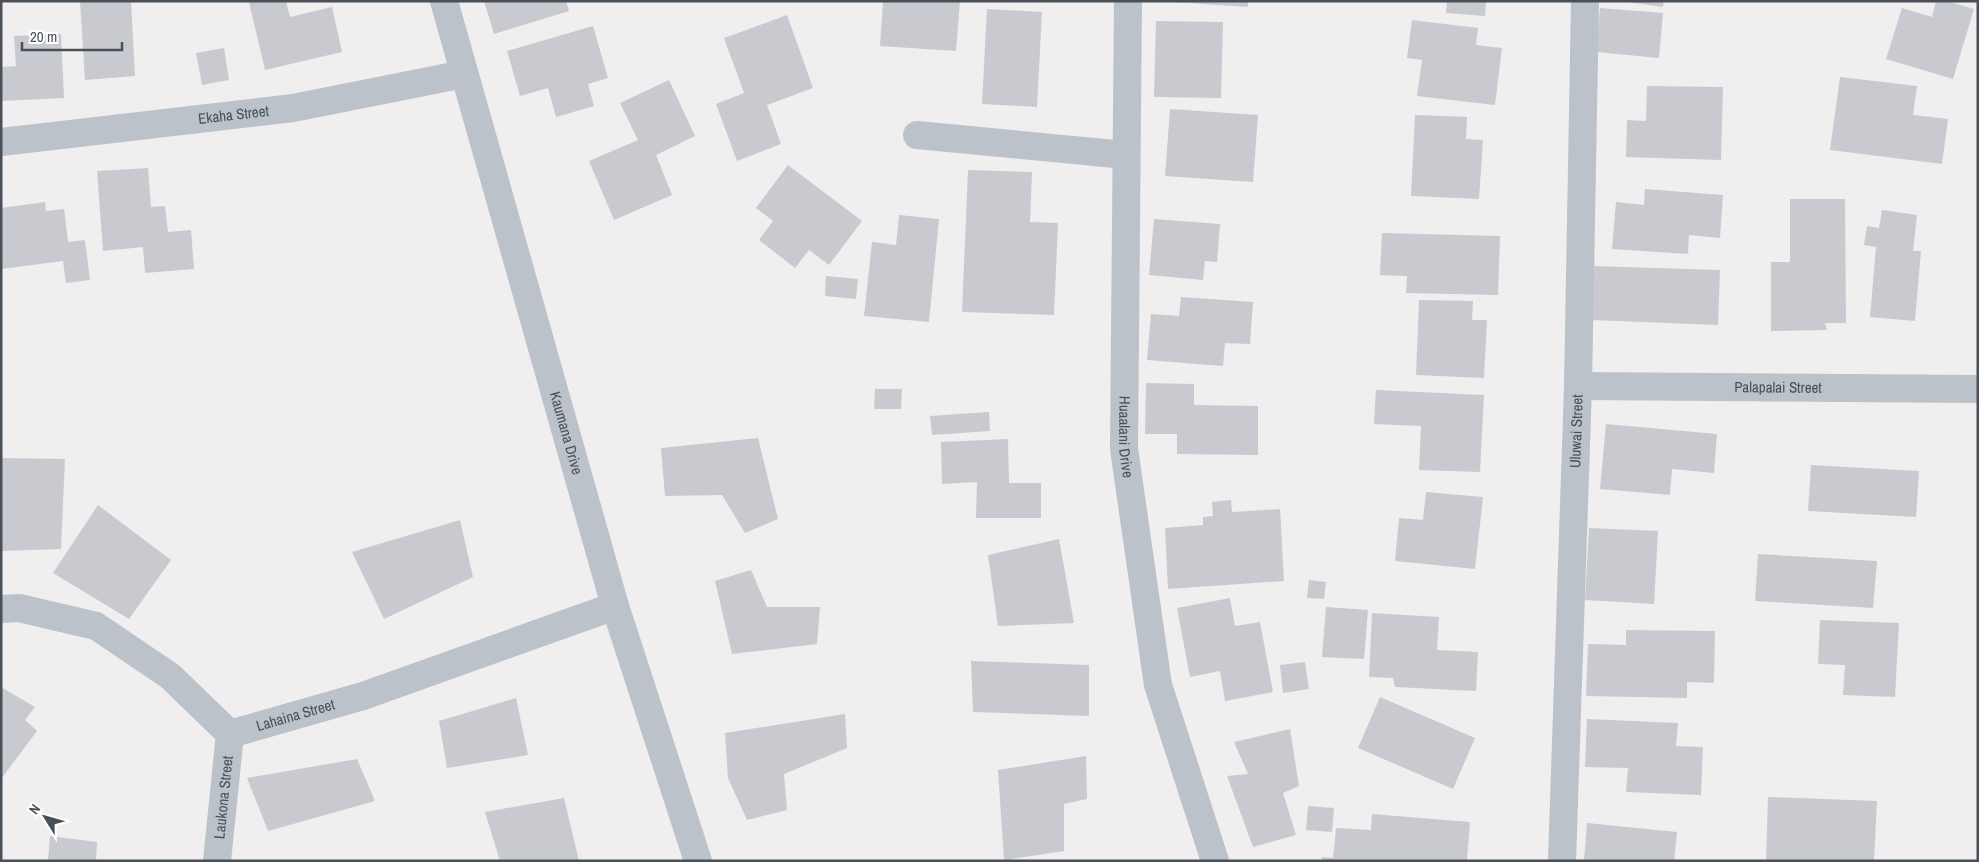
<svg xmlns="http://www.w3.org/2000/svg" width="1979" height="862" viewBox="0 0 1979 862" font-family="'Archivo Narrow',sans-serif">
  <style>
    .building { fill: #c9cad0 }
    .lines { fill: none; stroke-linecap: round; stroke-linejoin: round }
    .minor { stroke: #bbc2c9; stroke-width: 28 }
    .labels { text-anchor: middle; stroke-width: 4; stroke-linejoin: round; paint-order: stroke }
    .street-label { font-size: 15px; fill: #485159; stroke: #fff }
  </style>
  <rect width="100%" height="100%" fill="#f0eeee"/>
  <path class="building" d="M80,1H131L135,76L85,80Z
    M254,1H286L290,17L332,7L342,52L265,70L249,2Z
    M484,1H566L569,11L494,34Z
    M883,1H960L956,51L880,46Z
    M1159,1H1248V7Z
    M1447,1H1486L1485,16L1446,13Z
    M1621,1H1664L1663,7Z
    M1936,1H1947L1974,9L1953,79L1886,59L1902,8L1932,17Z
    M1600,8L1663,13L1659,58L1596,52Z
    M987,9L1042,12L1037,107L982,104Z
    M787,15L813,88L767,105L781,144L737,161L716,104L744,93L724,38Z
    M1412,20L1478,28L1476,45L1502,48L1495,105L1417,96L1422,60L1407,58Z
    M1156,21L1223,22L1221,98L1154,97Z
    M593,26L608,78L588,84L594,106L556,117L548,88L520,96L507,51Z
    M61,34L64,98L1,101V67L16,66L14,36Z
    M224,48L229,80L202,85L196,53Z
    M1840,77L1917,86L1913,115L1948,119L1942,164L1830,150Z
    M669,80L695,136L656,155L672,195L614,220L589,161L638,140L620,103Z
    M1647,86L1723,87L1721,160L1626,157L1627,120L1646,121Z
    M1170,109L1258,115L1253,182L1165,176Z
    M1415,115L1467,117L1466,139L1483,140L1479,199L1411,196Z
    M788,165L862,221L829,265L809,250L795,268L759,240L773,221L756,208Z
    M148,168L151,207L165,206L168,232L191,230L194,269L145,273L143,247L103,251L97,171Z
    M968,170L1032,172L1030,222L1058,223L1054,315L962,312Z
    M1645,189L1723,195L1720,238L1689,235L1688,254L1612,249L1616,202L1644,205Z
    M1790,199H1845L1846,323H1825L1827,330L1771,331V262H1790Z
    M45,202L46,211L64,209L68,242L85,240L90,280L66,283L63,261L1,269V208Z
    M1882,210L1917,215L1913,251H1921L1915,321L1870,317L1876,247L1864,245L1867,226L1879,228Z
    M899,215L939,219L929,322L864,316L872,242L896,245Z
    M1154,219L1220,224L1217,262L1205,261L1203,280L1149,275Z
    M1382,233L1500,236L1498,295L1406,293L1407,276L1380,275Z
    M1593,266L1720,270L1718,325L1591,320Z
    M826,276L858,279L856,299L825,296Z
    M1181,297L1253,302L1250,344L1225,343L1223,366L1147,360L1151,314L1179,316Z
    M1419,300L1473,301L1472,320H1487L1484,378L1416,375Z
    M1146,383L1194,384V405L1258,406V455L1177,454V434H1145Z
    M875,389H902L901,409H874Z
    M1376,390L1484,395L1480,472L1419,470L1421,426L1374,424Z
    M989,412L990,431L932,435L930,416Z
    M1606,424L1717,434L1714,473L1672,469L1670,495L1600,489Z
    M758,438L778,519L745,533L722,495L665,496L661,448Z
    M1008,439L1009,483H1041V518H976L977,482L942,484L941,442Z
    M1,458L65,459L61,549L1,551Z
    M1811,465L1919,471L1916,517L1808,511Z
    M1426,492L1483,497L1475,569L1395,561L1399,518L1423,520Z
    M1231,500L1232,512L1280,509L1284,581L1168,589L1165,528L1203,525V517L1213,516L1212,502Z
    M98,505L171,560L129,619L53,573Z
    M460,520L473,577L384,619L352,552Z
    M1589,528L1658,531L1654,604L1585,600Z
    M1059,539L1074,623L998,626L988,555Z
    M1758,554L1877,561L1873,608L1755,601Z
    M751,570L767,607H820L817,644L732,654L715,581Z
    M1309,580L1326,582L1324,599L1307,598Z
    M1230,598L1235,626L1260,622L1273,692L1225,701L1220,671L1190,677L1177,608Z
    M1326,607L1368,610L1364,659L1322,657Z
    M1372,613L1439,617L1437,650L1478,652L1476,691L1395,687L1393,678L1369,677Z
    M1820,620L1899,623L1895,697L1843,695L1845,665L1818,664Z
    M1626,630L1715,631L1714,683L1687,682V698L1586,696L1588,644L1626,645Z
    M971,661L1089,665V716L973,712Z
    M1305,662L1309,689L1283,693L1280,665Z
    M1,687L35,707L25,720L37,731L1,779Z
    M1380,697L1475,738L1453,789L1358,748Z
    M516,698L528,755L447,768L439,721Z
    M845,714L847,748L784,774L787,810L747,820L728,778L725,733Z
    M1587,719L1678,723L1676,746L1703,747L1701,795L1626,792L1628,768L1585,767Z
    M1290,729L1299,786L1283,793L1296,835L1253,847L1227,776L1248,774L1234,742Z
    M1086,756L1087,799L1064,804V851L1004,860L998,770Z
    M357,759L375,801L268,831L247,778Z
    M1768,797L1877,801L1874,861H1766Z
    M564,798L579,861H500L485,812Z
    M1308,806L1334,808L1332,832L1306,830Z
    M1372,814L1470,822L1467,860L1321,861L1322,857L1333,858L1336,828L1371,830Z
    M1587,823L1677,832L1674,861H1584Z
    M50,836L97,842L96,861H48Z"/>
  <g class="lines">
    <g class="minor">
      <path id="s1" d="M444,1L615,606L698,861"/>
      <path id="s2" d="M1128,1L1124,449L1158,685L1215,861"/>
      <path d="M917,135L1126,155"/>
      <path id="s3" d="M1,142L293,108L464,74"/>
      <path id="s4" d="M1578,386L1978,389"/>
      <path id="s5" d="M1,609L19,608L96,626L170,676L230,734L363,696L615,606"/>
      <path id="s6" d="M217,861L230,734"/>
      <path id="s7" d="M1562,861L1578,386L1585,1"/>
    </g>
  </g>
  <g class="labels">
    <g class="street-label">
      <text dy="5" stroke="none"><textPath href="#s3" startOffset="234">Ekaha Street</textPath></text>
      <text dy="5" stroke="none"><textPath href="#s4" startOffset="200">Palapalai Street</textPath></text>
      <text dy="5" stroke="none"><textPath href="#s7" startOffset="430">Uluwai Street</textPath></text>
      <text dy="5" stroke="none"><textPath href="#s1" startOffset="449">Kaumana Drive</textPath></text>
      <text dy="5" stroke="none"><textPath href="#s2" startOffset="436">Huaalani Drive</textPath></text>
      <text dy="5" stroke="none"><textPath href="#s5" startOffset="338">Lahaina Street</textPath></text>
      <text dy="5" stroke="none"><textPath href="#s6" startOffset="64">Laukona Street</textPath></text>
    </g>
  </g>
  <rect width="1979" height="862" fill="none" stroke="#485159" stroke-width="5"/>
  <g transform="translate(45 817) rotate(307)" stroke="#ffffff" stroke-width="4" paint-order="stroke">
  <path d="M0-4L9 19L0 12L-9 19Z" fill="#485159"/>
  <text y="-8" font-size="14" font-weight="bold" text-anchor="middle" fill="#485159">N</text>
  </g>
  <path d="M22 42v8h100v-8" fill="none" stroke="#485159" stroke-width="2.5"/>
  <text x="30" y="42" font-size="15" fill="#485159" stroke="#ffffff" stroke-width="4" paint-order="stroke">20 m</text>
</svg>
